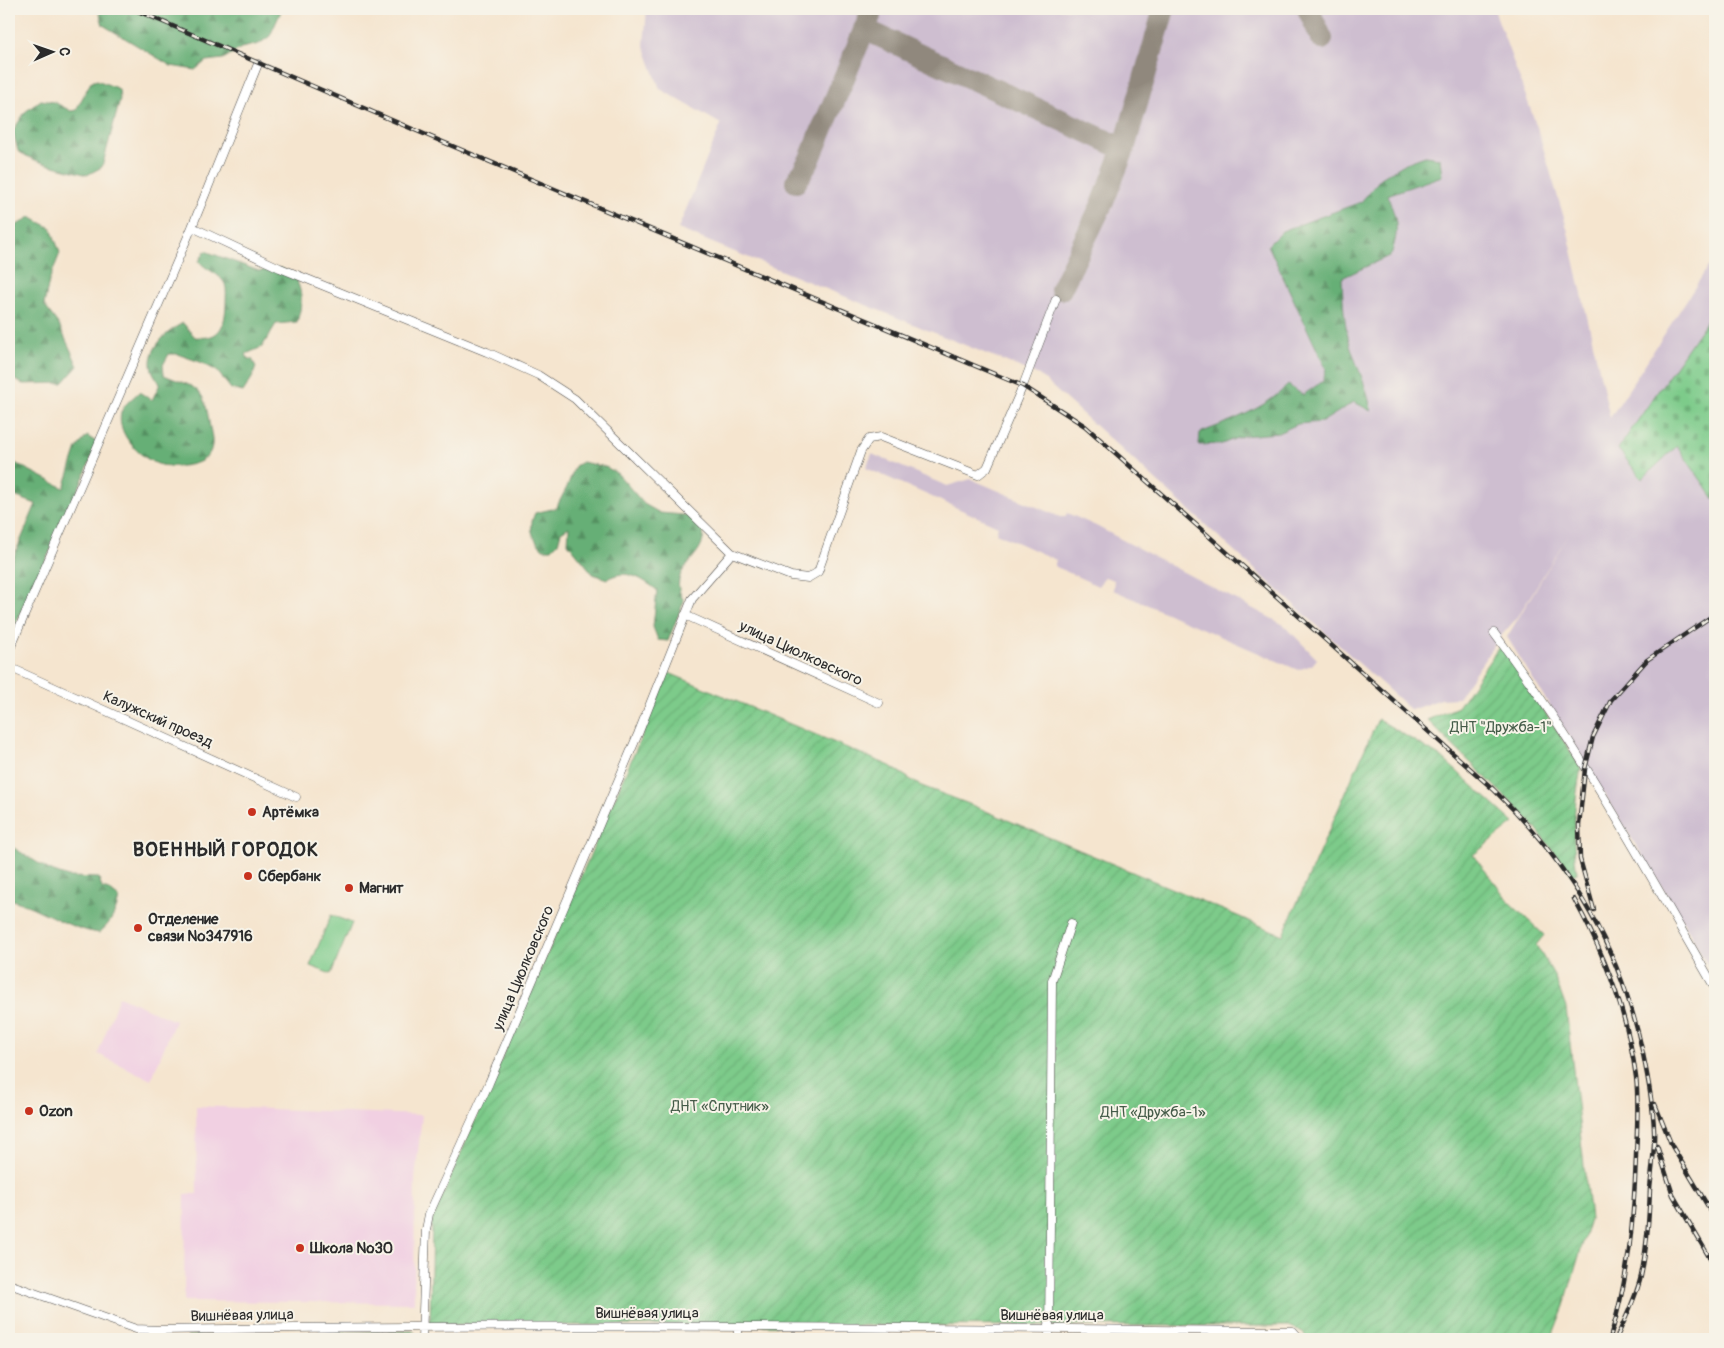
<svg xmlns="http://www.w3.org/2000/svg" width="1724" height="1348" viewBox="0 0 1724 1348" font-family="Pangolin,sans-serif">
  <style>
    .built { fill: #f1d0e2 }
    .industrial { fill: #cebed0 }
    .grass { fill: #7dcb8a; stroke: #547b5a }
    .forest { fill: url(#forest-firs); stroke: #486d50 }
    .cemetery { fill: url(#cemetery-stones); stroke: #547b5a }
    .garden { fill: url(#garden-furrows); stroke: #547b5a }
    .lines { fill: none; stroke-linecap: round; stroke-linejoin: round }
    .taxiway { stroke: #90887d; stroke-width: 22 }
    .street-casing { stroke: #494744; stroke-width: 9 }
    .street { stroke: #fff; stroke-width: 8 }
    .rail-casing { stroke: #2b2b2b; stroke-width: 4.5 }
    .rail { stroke: #f7f3e8; stroke-width: 2.5; stroke-dasharray: 8; stroke-linecap: butt }
    .poi-dot { fill: #c8321e; stroke: #f7f3e8; stroke-width: 2 }
    .labels { text-anchor: middle; stroke-width: 4; stroke-linejoin: round; paint-order: stroke }
    .street-label { font-size: 15px; fill: #2b2b2b; stroke: #f7f3e8 }
    .park-label { font-size: 15px; fill: #445b48; stroke: #f7f3e8 }
    .poi-label { font-size: 15px; font-weight: bold; fill: #2b2b2b; stroke: #f7f3e8; text-anchor: start }
    .district-label { font-size: 20px; font-weight: bold; letter-spacing: 1px; fill: #2b2b2b; stroke: #f7f3e8 }
  </style>
  <defs>
    <pattern id="forest-firs" width="22" height="20" patternUnits="userSpaceOnUse" patternTransform="scale(1.25)"><rect width="22" height="20" fill="#66af76"/><path d="M5 1l3.5 6h-7zM16 11l3.5 6h-7z" fill="#548f61"/></pattern>
    <pattern id="cemetery-stones" width="16" height="16" patternUnits="userSpaceOnUse" patternTransform="scale(1.25)"><rect width="16" height="16" fill="#7dcb8a"/><path d="M2 7V4a2 2 0 0 1 4 0v3zM10 15v-3a2 2 0 0 1 4 0v3z" fill="#6cae77"/></pattern>
    <pattern id="garden-furrows" width="10" height="10" patternUnits="userSpaceOnUse" patternTransform="scale(1.25)"><rect width="10" height="10" fill="#7dcb8a"/><path d="M-1 1l2-2M0 10L10 0M9 11l2-2" fill="none" stroke="#6cae77"/></pattern>
  </defs>
  <rect width="100%" height="100%" fill="#f7f3e8"/>
  <filter id="ink" filterUnits="userSpaceOnUse"><feTurbulence type="fractalNoise" baseFrequency=".02" numOctaves="2"/><feDisplacementMap in="SourceGraphic" scale="10" xChannelSelector="R" yChannelSelector="G"/><feConvolveMatrix kernelMatrix="1 2 1 2 8 2 1 2 1" color-interpolation-filters="sRGB"/></filter>
  <filter id="wash" filterUnits="userSpaceOnUse"><feTurbulence type="fractalNoise" baseFrequency=".0096" numOctaves="4" result="noise"/><feDisplacementMap in="SourceGraphic" scale="20" xChannelSelector="R" yChannelSelector="G"/><feGaussianBlur stdDeviation="1.12" result="paint"/><feColorMatrix in="noise" values="0 0 0 0 0 0 0 0 0 0 0 0 0 0 0 0 0 1.4 0 .05"/><feComposite in="paint" operator="in"/></filter>
  <g filter="url(#wash)">
    <rect width="100%" height="100%" fill="#f5e5cf"/>
    <path class="built" d="M119,996L175,1021L151,1080L98,1054Z
      M196,1106L422,1115L415,1179L414,1303L184,1301L185,1194H197Z
      M939,1336L940,1339H752V1337Z"/>
    <path class="industrial" d="M647,9H1494L1537,127L1567,228L1610,418L1708,267L1715,262V309L1618,449L1677,446L1715,500V979L1686,926L1507,637L1569,533L1517,618L1500,637L1458,698L1441,699L1411,710L1039,375L678,229L721,124L660,89L644,45Z
      M872,454L947,486L971,479L1060,517H1065L1067,513L1096,526L1284,625L1317,659L1312,665L1298,670L1113,590L1114,580L1105,577L1098,586L1054,566L1056,560L996,533L998,526L866,468Z"/>
    <path class="grass" d="M331,915L352,923L331,974L310,966Z"/>
    <path class="forest" d="M101,9H282L270,36L259,44L241,48L223,59L206,61L195,70L171,66L103,25L99,11Z
      M97,80L119,89L120,100L102,167L87,175C62,167 39,165 18,151L13,131L25,112L41,100L54,102L71,111L76,110L91,82Z
      M1425,156L1440,158L1442,176L1387,195C1397,220 1400,228 1391,255L1342,278C1343,304 1344,327 1352,351C1359,372 1368,389 1371,411L1354,402L1322,422L1298,424L1278,433L1242,436L1222,444L1199,445L1200,433C1232,420 1263,410 1288,385L1303,395L1323,381L1326,369L1268,245L1282,231L1361,202L1381,178L1406,163Z
      M30,217L51,228L60,253L49,281L44,305L59,325L78,366L63,383L23,384L9,377V230Z
      M205,251L259,271L280,268L294,274C303,294 303,301 297,322L276,324L262,347L246,354L248,359H252L256,367L252,378L243,392L231,389L217,371L200,362L177,354H169L163,365L164,375C195,388 204,385 209,422C210,429 213,438 212,445C210,467 178,468 161,465C141,460 111,430 123,408C127,402 134,397 139,392L152,400L160,384C158,380 153,374 152,370C146,350 167,331 183,323L195,337C220,340 225,327 226,304C226,298 227,289 225,284C219,272 206,271 199,261Z
      M87,436L98,443L66,518L15,625L9,630V568L36,504L9,494V460L64,488L77,448Z
      M582,462L606,467L618,474L644,504L660,513L695,516C697,520 702,526 703,530C709,558 663,568 684,601L668,641L658,640L653,627L657,590C641,578 626,568 607,579L593,574L568,543L569,527L561,532L558,543L552,549H543C532,538 528,528 535,513L556,508L567,487L575,466Z
      M9,845L51,871L68,877L99,878L102,888L109,890L119,898C116,913 111,923 99,933C67,929 40,907 9,899Z
      M413,1331L420,1339H186L188,1336Z"/>
    <path class="cemetery" d="M1715,309V500L1677,446L1642,479L1618,449Z"/>
    <path class="garden" d="M1501,644L1581,768C1574,804 1571,837 1577,873L1572,875L1529,820L1427,720L1458,707Z
      M669,673L890,766L919,785L969,804L1283,935L1378,719L1441,757L1514,823L1473,855L1511,904L1544,935L1536,945L1554,975L1566,1008L1590,1219L1564,1306L1551,1339H1306L1303,1332L1289,1326L430,1325L432,1220Z"/>
    <g class="lines">
      <path class="taxiway" d="M1308,9L1322,39
        M864,29L1124,149
        M796,182L809,161L873,9
        M1061,289L1103,202L1124,149L1164,9"/>
    </g>
  </g>
  <g filter="url(#ink)">
    <g class="lines">
      <g class="street-casing">
        <path id="street" d="M192,227L280,268L487,352L538,375L575,399L732,553L791,576L808,578L818,572L861,451L869,439L881,437L978,475L987,468L1024,383L1056,299
          M685,615L879,703
          M1494,633C1578,744 1645,867 1715,988
          M9,651L192,227L258,64
          M9,667L296,797
          M9,1284L136,1329L160,1330C537,1323 915,1328 1293,1331L1300,1339
          M422,1339L426,1230L429,1214L489,1083L638,734L692,599L732,553
          M738,1339V1328
          M1049,1339L1052,981L1071,923"/>
      </g>
      <use href="#street" class="street"/>
      <g class="rail-casing">
        <path id="rail" d="M133,9L438,140L1023,386L1085,426L1493,789C1570,863 1621,949 1643,1054C1648,1078 1653,1104 1654,1129C1655,1149 1652,1170 1650,1189C1649,1218 1647,1248 1641,1276C1636,1298 1625,1319 1616,1339
          M1574,899C1604,953 1628,1015 1636,1077C1639,1102 1637,1130 1636,1156C1634,1216 1629,1277 1611,1335
          M1594,910L1580,859L1579,825L1585,769L1593,737L1611,700L1647,660L1715,614
          M1655,1104L1672,1146L1715,1218
          M1657,1146L1673,1195L1715,1267"/>
      </g>
      <use href="#rail" class="rail"/>
    </g>
  </g>
  <g class="poi-dot">
    <circle cx="252" cy="812" r="5"/>
    <circle cx="248" cy="876" r="5"/>
    <circle cx="349" cy="888" r="5"/>
    <circle cx="138" cy="928" r="5"/>
    <circle cx="29" cy="1111" r="5"/>
    <circle cx="300" cy="1248" r="5"/>
  </g>
  <g class="labels">
    <g class="street-label">
      <text transform="translate(801 653) rotate(25)" y="5">улица Циолковского</text>
      <text transform="translate(158 719) rotate(24)" y="5">Калужский проезд</text>
      <text transform="translate(523 968) rotate(-67)" y="5">улица Циолковского</text>
      <text x="647" y="1318">Вишнёвая улица</text>
      <text transform="translate(242 1315) rotate(-1)" y="5">Вишнёвая улица</text>
      <text x="1052" y="1320">Вишнёвая улица</text>
    </g>
    <g class="park-label">
      <text x="1501" y="732">ДНТ "Дружба-1"</text>
      <text x="720" y="1111">ДНТ «Спутник»</text>
      <text x="1153" y="1117">ДНТ «Дружба-1»</text>
    </g>
    <g class="poi-label">
      <text x="262" y="817">Артёмка</text>
      <text x="258" y="881">Сбербанк</text>
      <text x="359" y="893">Магнит</text>
      <text x="148" y="924">Отделение<tspan x="148" dy="17">связи №347916</tspan></text>
      <text x="39" y="1116">Ozon</text>
      <text x="310" y="1253">Школа №30</text>
    </g>
    <g class="district-label">
      <text x="226" y="856">ВОЕННЫЙ ГОРОДОК</text>
    </g>
  </g>
  <rect width="1724" height="1348" fill="none" stroke="#f7f3e8" stroke-width="30"/>
  <g transform="translate(52 52) rotate(88)" stroke="#f7f3e8" stroke-width="4" paint-order="stroke">
  <path d="M0-4L9 19L0 12L-9 19Z" fill="#2b2b2b"/>
  <text y="-8" font-size="14" font-weight="bold" text-anchor="middle" fill="#2b2b2b">С</text>
  </g>
</svg>
